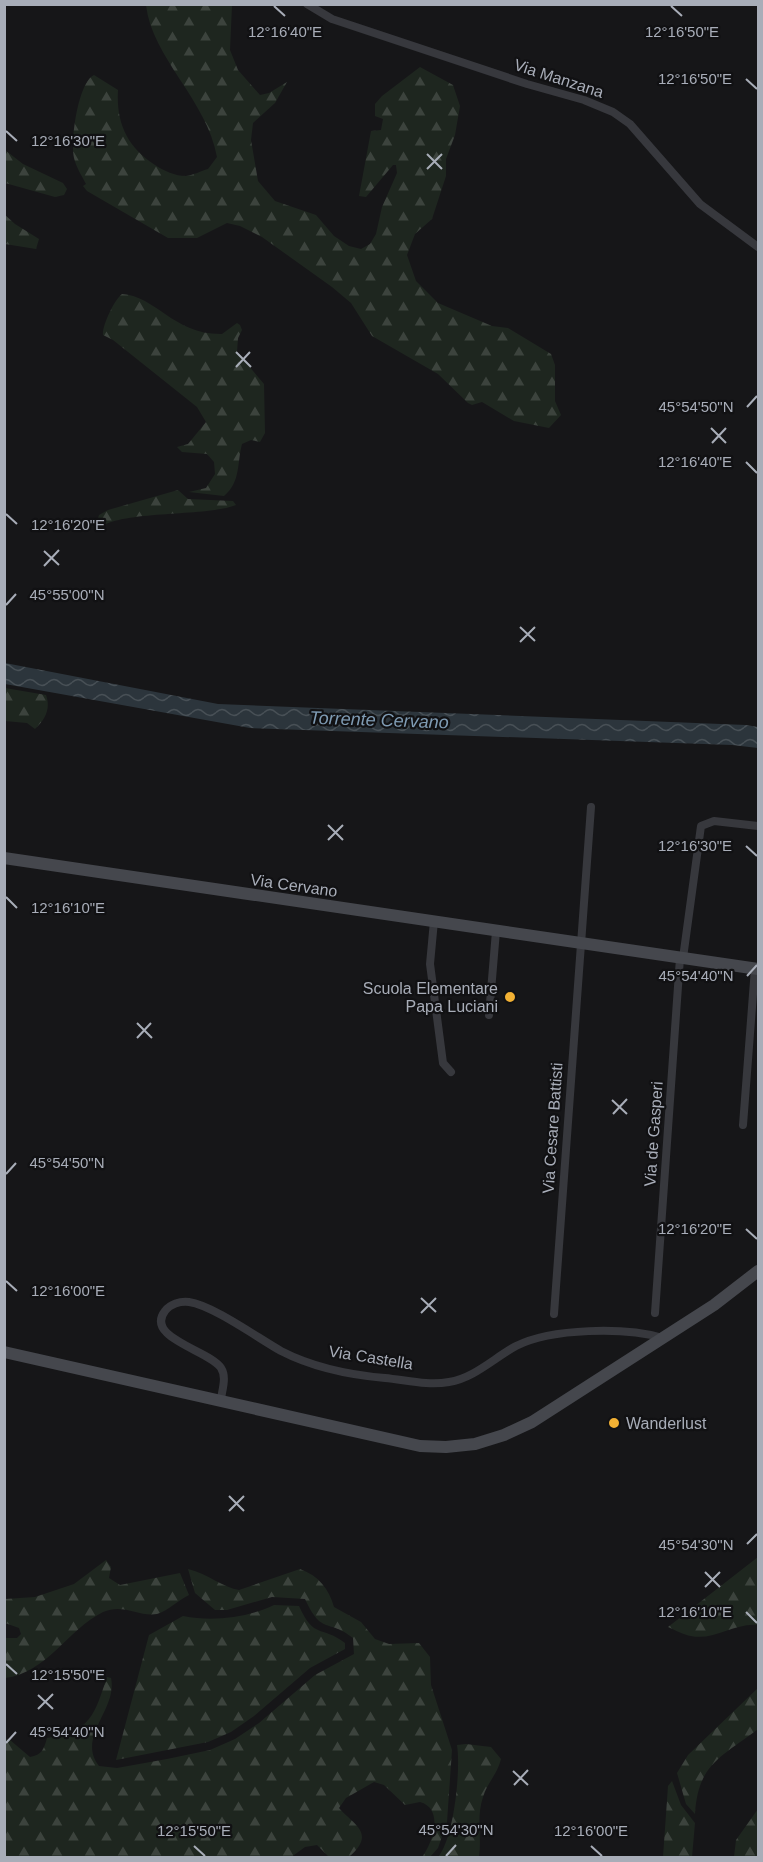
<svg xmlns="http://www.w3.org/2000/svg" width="763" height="1862" viewBox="0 0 763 1862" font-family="Helvetica,sans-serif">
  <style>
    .forest { fill: url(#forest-firs) }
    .water { fill: url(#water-waves) }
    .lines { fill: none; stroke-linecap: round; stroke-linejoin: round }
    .minor { stroke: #37383d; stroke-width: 8 }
    .secondary { stroke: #45474d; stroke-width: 12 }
    .ticks { fill: none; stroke: #a8adb8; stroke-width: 2 }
    .poi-dot { fill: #f2b134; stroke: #111113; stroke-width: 2 }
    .labels { text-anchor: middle; stroke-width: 4.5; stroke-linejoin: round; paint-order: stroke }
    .street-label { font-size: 16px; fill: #a8adb8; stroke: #111113 }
    .poi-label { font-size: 16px; fill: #a8adb8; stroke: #111113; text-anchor: end }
    .water-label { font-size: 18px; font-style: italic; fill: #7f9bb3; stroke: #111113 }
    .ticks-label { font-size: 15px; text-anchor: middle; fill: #a8adb8; stroke: #111113; stroke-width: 4.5; stroke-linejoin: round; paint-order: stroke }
  </style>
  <defs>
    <pattern id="forest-firs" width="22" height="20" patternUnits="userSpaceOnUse" patternTransform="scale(1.5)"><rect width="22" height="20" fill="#1e261f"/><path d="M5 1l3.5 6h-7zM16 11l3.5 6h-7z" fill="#3c433d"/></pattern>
    <pattern id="water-waves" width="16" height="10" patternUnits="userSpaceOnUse" patternTransform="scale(1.5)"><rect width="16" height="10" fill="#2c353c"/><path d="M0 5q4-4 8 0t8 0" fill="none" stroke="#485056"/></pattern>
  </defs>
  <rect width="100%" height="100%" fill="#161618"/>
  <path class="forest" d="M146,5H232L230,50L238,70L260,95L269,93L287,82L275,103L253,123L251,140L258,181L275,201L316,215L334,236L349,246L361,249L370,244L376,234L382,207L397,173L396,165H393L366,197L359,196L371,131L381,130L383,119L375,116V104L382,96L420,67L453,85L460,106L455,135L446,159V176L432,219L415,234L407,255L416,281L438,303L492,326L508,328L551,354L555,365V401L561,415L549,428L514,421L482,402L472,405L468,403L438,374L372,336L351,303L332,287L262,237L240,226L227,223L197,238H168L87,191L83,186L86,184C82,176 76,167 74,158C70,142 78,82 94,75L118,90C116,123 127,147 155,165C164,171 175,176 186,176C194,175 201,171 208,169L217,157C207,100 152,58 146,5Z
    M5,150L23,164L63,183L67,189L64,195L55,197L5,183Z
    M4,214L15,224L39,239L36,249L5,244Z
    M122,294C156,296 174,335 222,334L237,323L240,325L242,330L238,338L237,352L264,384L265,433L260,442L251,440L242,444C237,462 241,482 224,496L189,492L206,488L215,474L214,462L207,454L182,452L177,447L188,444L206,422L197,407L113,340L103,335C102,326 114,300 122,294Z
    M178,490L188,499L233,501L236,505C205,517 122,510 99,528L96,525L99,515L108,510Z
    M5,688L46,695C51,709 45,720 35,729L27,723L5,721Z
    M758,1557V1625C736,1622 714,1641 691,1636C684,1635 675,1630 668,1627Z
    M106,1560L111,1567L109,1578L120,1585L180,1573L189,1595C178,1600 168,1611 157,1614C139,1617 123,1603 103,1612C67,1630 47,1673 5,1678V1638H17L21,1634L19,1628L5,1623V1599L35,1597L74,1584Z
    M188,1569C208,1574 224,1588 239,1590L300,1569C319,1576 329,1589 334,1607L361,1622L375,1639L389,1644L419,1643L430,1657L431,1685L452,1750L447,1822L438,1848L430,1857H422C432,1844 445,1809 420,1802L405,1805L384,1785L374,1782L346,1798L339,1808C355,1826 376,1833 349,1857H329L317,1845L305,1847L290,1858L5,1857V1739L10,1740L30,1757C42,1755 44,1749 47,1738C91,1731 94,1716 107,1677L111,1678C118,1709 76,1737 99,1766L117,1768L167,1759L210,1750L235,1739L259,1723L315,1675L354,1654L353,1638C328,1618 322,1636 305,1599L272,1597L227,1610H215L195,1593Z
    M274,1605L299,1606C314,1640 322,1625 345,1643V1649L310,1668L254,1716L231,1732L208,1742L116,1760L149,1635L183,1616C212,1622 247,1618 274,1605Z
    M758,1688V1729C722,1757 698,1763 695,1814L686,1804L677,1773L688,1755Z
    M466,1744L491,1747L501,1759C497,1775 487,1783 483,1797C476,1818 482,1836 479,1857H438C454,1839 461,1769 457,1745Z
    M672,1781L681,1805L695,1823L692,1857H663L668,1786Z
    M758,1809V1857H734L736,1840Z"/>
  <path class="water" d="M5,663L218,704L746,725L758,727V748L732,745L250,728L5,684Z"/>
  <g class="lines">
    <path class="minor" d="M307,4L332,19L527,84L584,100L613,112L630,124L700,204L758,247
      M434,921L430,964L443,1063L451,1072
      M683,958L701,826L714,821L758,826
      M489,1015L496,931
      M743,1125L755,968
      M655,1313L680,958
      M554,1314L591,807
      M221,1399C222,1390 227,1377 221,1368C211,1351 144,1338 165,1311C170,1304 180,1301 189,1302C212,1305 258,1338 281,1351C312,1367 350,1375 385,1378C406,1380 428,1386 449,1382C474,1378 494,1358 516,1346C552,1328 625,1327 663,1338"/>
    <path class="secondary" d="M4,858L758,969
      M4,1352L420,1446L446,1447L475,1444L504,1435L532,1422L714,1305L758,1271"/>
  </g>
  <path class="ticks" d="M274,6L285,16M671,6L682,16M746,79L757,89M6,131L17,141M427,154L442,169M427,169L442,154M236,352L251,367M236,367L250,352M747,407L757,396M711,428L726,443M712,443L726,428M746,462L757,473M6,514L17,524M44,551L59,565M44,566L59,550M6,605L16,594M520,627L535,641M520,642L535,627M328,825L343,840M328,840L343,825M746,846L757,856M6,897L17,908M747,976L757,965M137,1023L152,1038M137,1038L151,1023M612,1100L627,1114M613,1114L627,1099M6,1174L16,1163M746,1229L757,1239M6,1281L17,1291M421,1298L436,1312M421,1313L436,1298M229,1496L244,1511M229,1511L244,1496M747,1544L757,1534M705,1572L720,1587M705,1587L720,1572M746,1612L757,1623M6,1664L17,1674M38,1695L53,1709M38,1709L53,1694M6,1743L16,1732M513,1771L528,1785M514,1785L528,1770M194,1846L205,1856M591,1846L602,1856M446,1856L456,1845"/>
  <g class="poi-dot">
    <circle cx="510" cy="997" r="6"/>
    <circle cx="614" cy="1423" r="6"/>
  </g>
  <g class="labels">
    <g class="street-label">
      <text transform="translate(559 78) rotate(18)" y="6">Via Manzana</text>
      <text transform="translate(294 885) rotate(8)" y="6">Via Cervano</text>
      <text transform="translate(552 1128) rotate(-86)" y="6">Via Cesare Battisti</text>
      <text transform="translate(653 1134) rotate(-86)" y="6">Via de Gasperi</text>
      <text transform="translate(371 1357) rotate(9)" y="6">Via Castella</text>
    </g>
    <g class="poi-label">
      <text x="498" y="994">Scuola Elementare<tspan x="498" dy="18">Papa Luciani</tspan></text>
      <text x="626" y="1429" text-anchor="start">Wanderlust</text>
    </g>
    <g class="water-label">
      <text transform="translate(379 720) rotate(2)" y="6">Torrente Cervano</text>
    </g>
  </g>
  <g class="ticks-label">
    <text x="285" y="37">12°16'40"E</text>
    <text x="682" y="37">12°16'50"E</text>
    <text x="695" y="84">12°16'50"E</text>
    <text x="68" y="146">12°16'30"E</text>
    <text x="696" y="412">45°54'50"N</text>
    <text x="695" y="467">12°16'40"E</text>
    <text x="68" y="530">12°16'20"E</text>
    <text x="67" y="600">45°55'00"N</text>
    <text x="695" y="851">12°16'30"E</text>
    <text x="68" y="913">12°16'10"E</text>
    <text x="696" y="981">45°54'40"N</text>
    <text x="67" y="1168">45°54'50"N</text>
    <text x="695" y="1234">12°16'20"E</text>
    <text x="68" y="1296">12°16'00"E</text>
    <text x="696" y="1550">45°54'30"N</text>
    <text x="695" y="1617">12°16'10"E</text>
    <text x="68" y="1680">12°15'50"E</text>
    <text x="67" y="1737">45°54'40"N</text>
    <text x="456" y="1835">45°54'30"N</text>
    <text x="194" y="1836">12°15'50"E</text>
    <text x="591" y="1836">12°16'00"E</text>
  </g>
  <rect width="763" height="1862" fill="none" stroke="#a8adb8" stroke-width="12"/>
</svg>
